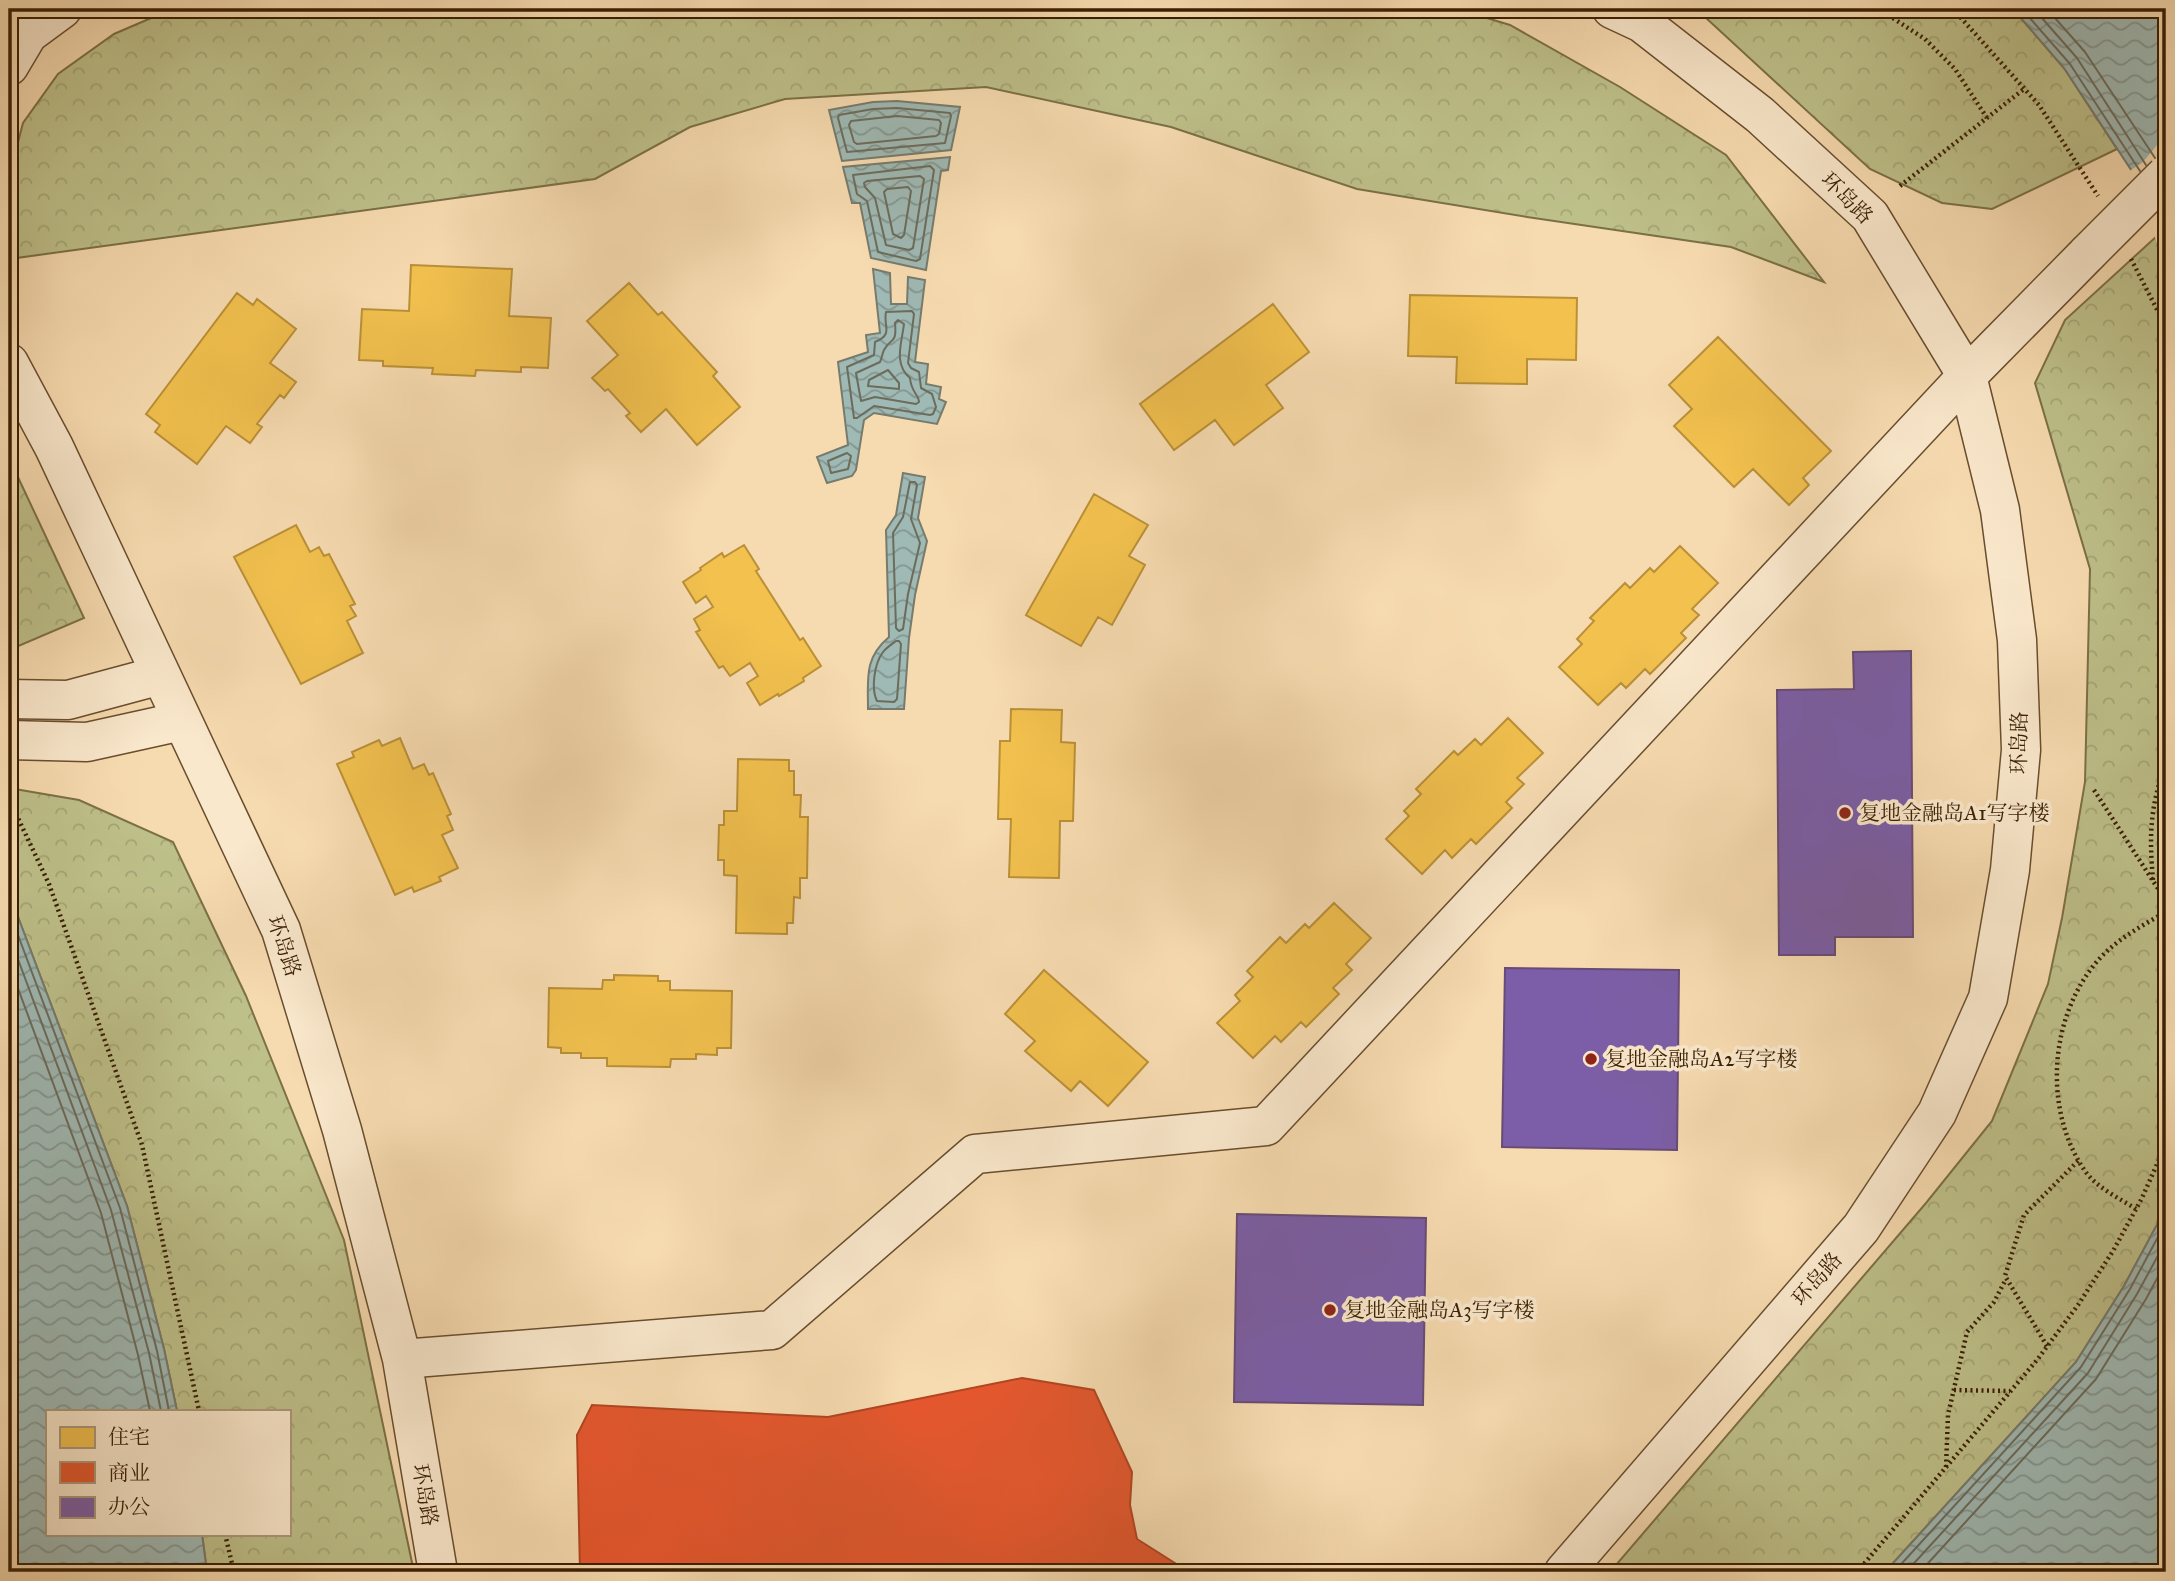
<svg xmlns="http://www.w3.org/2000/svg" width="2175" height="1581" viewBox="0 0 2175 1581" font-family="'IM FELL Great Primer','Noto Serif SC',serif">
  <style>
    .forest { fill: url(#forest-crowns); stroke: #7c7046; stroke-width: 2 }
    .water { fill: url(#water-waves); stroke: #777b6d; stroke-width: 2 }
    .pier { fill: #f7dbb0 }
    .homes { fill: #f2c14e; stroke: #bb9038; stroke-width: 2 }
    .shops { fill: #e4572e; stroke: #b14621; stroke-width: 2 }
    .offices { fill: #7b5ea7; stroke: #684b76; stroke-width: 2 }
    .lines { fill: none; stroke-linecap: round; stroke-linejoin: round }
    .shore { stroke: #6c6c5c; stroke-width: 2 }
    .minor-casing { stroke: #694e2e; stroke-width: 41 }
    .path { stroke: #3a1f03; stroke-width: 4.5; stroke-dasharray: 2 3.5; stroke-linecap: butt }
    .minor { stroke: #fae8cc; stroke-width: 38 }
    .minor-bridge-casing { stroke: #694e2e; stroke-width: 41; stroke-linecap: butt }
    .minor-bridge { stroke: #fae8cc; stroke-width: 38 }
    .poi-dot { fill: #8f2418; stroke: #fae8cc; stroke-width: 2.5 }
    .labels { text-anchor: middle; stroke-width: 7; stroke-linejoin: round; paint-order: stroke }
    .street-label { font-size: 21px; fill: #3a1f03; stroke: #fae8cc }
    .poi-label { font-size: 21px; fill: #3a1f03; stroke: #fae8cc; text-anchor: start }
  </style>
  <defs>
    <pattern id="forest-crowns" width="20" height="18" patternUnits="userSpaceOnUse" patternTransform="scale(1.75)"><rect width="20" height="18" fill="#bec08a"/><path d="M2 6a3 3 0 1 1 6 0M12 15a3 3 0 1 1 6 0" fill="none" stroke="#a4a575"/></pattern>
    <pattern id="water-waves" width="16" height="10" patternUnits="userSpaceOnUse" patternTransform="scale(1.75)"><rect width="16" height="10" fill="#9fb9b4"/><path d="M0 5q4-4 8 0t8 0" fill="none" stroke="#839690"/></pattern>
  </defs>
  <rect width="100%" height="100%" fill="#f7dbb0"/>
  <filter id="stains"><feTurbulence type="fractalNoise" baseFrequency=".00286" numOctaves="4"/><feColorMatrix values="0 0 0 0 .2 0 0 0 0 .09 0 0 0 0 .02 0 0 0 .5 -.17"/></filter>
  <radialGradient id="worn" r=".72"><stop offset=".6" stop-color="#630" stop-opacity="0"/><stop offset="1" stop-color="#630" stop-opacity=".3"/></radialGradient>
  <path class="forest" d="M172,9H1457L1510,25L1620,87L1726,155L1824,282L1731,247L1527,217L1357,189L1171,127L986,87L785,99L690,127L595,179L9,259V177L23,123L58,74L114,34Z
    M1690,9H2013L2064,68L2117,149L1992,209L1942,203L1870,169L1705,17Z
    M2158,235L2166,259V1208L2124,1286L2076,1362L1885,1572H1610L1926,1203L1992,1121L2048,984L2062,918L2085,782L2090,569L2035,383L2065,320Z
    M9,458L84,618L9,650Z
    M9,788L79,800L173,842L246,996L344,1240L414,1572H207L202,1534H289V1411H177L164,1349L127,1206L9,893Z"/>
  <path class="water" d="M2013,9H2166V259L2139,182L2064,68Z
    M897,101L960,107L951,150L842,161L829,110L873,102Z
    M950,157L948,170L941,171L926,270L871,258L860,203H852L843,167Z
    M873,269L890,273L891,304H907L908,277L925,280L915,362L928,364L926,384L941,387L939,399L946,402L937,424L874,413L864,420L856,470L852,476L827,483L817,457L848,445L838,362L868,352L866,335L880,333Z
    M903,473L925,477L918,518L927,541L915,595L909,638L904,709H868C868,678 864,658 889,637L886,530L896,515Z
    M9,893L127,1206L164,1349L177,1411H47V1534H202L207,1572H9Z
    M2166,1208V1572H1885L2076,1362L2124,1286Z"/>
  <path class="pier" d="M2166,134V262L2163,260L2136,184L2128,172L2143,162Z"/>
  <path class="homes" d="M411,265L512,269L509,316L551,318L548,368L521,367V372L476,370L475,376L432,374L433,368L383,366V361L359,360L362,309L409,311Z
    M629,283L658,315L662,312L717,372L713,376L740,407L697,445L666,409L641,432L626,416L630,413L608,389L605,391L592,378L618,355L587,321Z
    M237,293L253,305L257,299L296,329L270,363L296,382L284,398L280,395L257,424L262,427L250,443L226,426L197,464L155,432L160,425L146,414Z
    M1410,295L1577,298L1576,360L1527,359V384L1456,383L1457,357L1408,356Z
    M1273,304L1309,352L1266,385L1283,408L1234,445L1215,420L1174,450L1140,404Z
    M1718,337L1831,451L1803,478L1809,485L1789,505L1753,469L1734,487L1674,426L1692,409L1669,385Z
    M1094,494L1148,525L1129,556L1145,565L1112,625L1098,617L1081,646L1026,615Z
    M296,525L310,552L319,547L324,556L329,554L355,604L350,606L356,616L347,621L363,653L301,684L234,557Z
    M744,545L759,569L756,571L800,640L803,638L821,666L803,678L804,681L779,696L778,694L760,705L747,683L758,676L750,663L730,676L723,666L719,668L696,632L700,630L694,619L713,607L706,596L696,603L683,582L701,570L700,568L722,553L724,557Z
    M1680,546L1718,583L1692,609L1699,615L1681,633L1686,638L1650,674L1645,669L1626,688L1621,683L1598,705L1559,667L1582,644L1577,639L1594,621L1590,618L1625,583L1630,588L1650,568L1654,572Z
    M1011,709L1062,710L1061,742L1075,743L1073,821H1060L1059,878L1009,877L1011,819H998L1000,741H1010Z
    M1508,718L1543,753L1517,778L1524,784L1506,802L1512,808L1476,844L1471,839L1452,858L1445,850L1422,874L1386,839L1409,816L1404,811L1421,794L1416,789L1454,751L1458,755L1475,739L1481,745Z
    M400,738L413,769L424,764L429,775L433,773L451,814L447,816L453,830L442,835L458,868L439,877L441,881L414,892L412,887L395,895L337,764L354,757L352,752L379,740L382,746Z
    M738,759L789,760V771H794V795H801L800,817H808L807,878H800V898L794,897L793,923H787V934L736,933L737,876L724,875V860H718L719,825H724V811H737Z
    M1334,903L1371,938L1346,964L1352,970L1333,988L1339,994L1306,1027L1301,1022L1281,1042L1275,1036L1253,1058L1217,1023L1240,1001L1235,995L1253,977L1247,971L1280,937L1286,943L1305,924L1309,928Z
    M1044,970L1148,1062L1108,1106L1080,1081L1071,1091L1025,1051L1035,1041L1005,1014Z
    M614,975L658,976V981H670V990L732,991L731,1048H717V1055L696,1054V1059H671L670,1067L607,1066V1058H581V1053H561V1048L548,1047L549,988L602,989L603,980H614Z"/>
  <path class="shops" d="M1022,1378L1094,1390L1132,1472L1130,1505L1137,1539L1189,1572H580L577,1435L592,1405L828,1417Z"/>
  <path class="offices" d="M1911,651L1913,937H1835V955H1779L1777,690L1854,689L1853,652Z
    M1505,968L1679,970L1677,1150L1502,1147Z
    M1237,1214L1426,1218L1423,1405L1234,1402Z"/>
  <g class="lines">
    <path class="shore" d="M2022,9L2070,64L2140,171
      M2034,9L2077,58L2146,165
      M2047,9L2085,52L2155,158
      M897,108L950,113L951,116L945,143L847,152L838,118L839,115L873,109Z
      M897,116L939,120L941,123L939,134L936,136L857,144L854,142L849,125L851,121Z
      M930,166L934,170L920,259L916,261L878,252L867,201L857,194L853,175Z
      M920,176L924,179L913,248L909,250L886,245L875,198L865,187L864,183L867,181Z
      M908,187L911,191L904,235L901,238L893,234L884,192L887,189Z
      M912,311L914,314L908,363L911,368L919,372L921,388L932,394L936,407L933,414L930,415L874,406L857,418H854L847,367L874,355L875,342C894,334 883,327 886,312Z
      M898,320L904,324C902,342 893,364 910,378C911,392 919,395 919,402L916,404L875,397L861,401L856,373L880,362C882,358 882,354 884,350C891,337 897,345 895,323Z
      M888,370L899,383V389L868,386L869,380Z
      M847,453L851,456L848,469L831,473L828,461Z
      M910,482H915L917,485L911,519L920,543L908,594L903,629L899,631L896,628L893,533L903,517Z
      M896,641H899L901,644L897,699L894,702L877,701C871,689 874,664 883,652C886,648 892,644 896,641Z
      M9,911L120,1208L157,1351L169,1411
      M9,935L111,1210L149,1353L161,1411
      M9,964L101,1213L138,1355L150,1411
      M1894,1572L2081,1367L2130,1289L2166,1222
      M1906,1572L2088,1373L2137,1294L2166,1241
      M1920,1572L2096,1379L2146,1299L2166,1262"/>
    <g class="minor-casing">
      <path id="minor" d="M9,66L28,34L62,9
        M9,363L54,447L281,930L342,1130L402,1359L438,1572
        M9,699L68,700L161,675
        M9,740L87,742L182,721
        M402,1359L772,1330L975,1154L1266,1126L1967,376L2088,253
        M1564,1572L1861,1228L1937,1113L1988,998L2010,870L2021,750L2017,640L2000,510L1967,376L1870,216L1760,115L1642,23L1612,9"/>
    </g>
    <path class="path" d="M1879,9L1925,39L1955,69L1987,118
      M1953,9L2039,105L2098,196
      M1900,186L2024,89
      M2131,259L2166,327
      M2161,605L2166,613
      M2094,790L2166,901
      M9,799L49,884L142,1145L199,1411
      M2153,880C2149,834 2150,807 2166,763
      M2136,1209C2119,1198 2097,1188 2085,1171C2042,1109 2049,1013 2101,957C2119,938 2143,925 2166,912
      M2047,1346L2005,1276L2024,1215L2079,1160
      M1954,1390L2010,1391
      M1946,1467L1948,1415L1967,1332L1994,1302L2006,1279
      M225,1534L234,1572
      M1857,1572L2037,1360L2078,1305L2113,1251L2142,1198L2166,1144"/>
    <use href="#minor" class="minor"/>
    <g class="minor-bridge-casing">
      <path id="minor-bridge" d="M2088,253L2166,175"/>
    </g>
    <use href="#minor-bridge" class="minor-bridge"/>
  </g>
  <g class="poi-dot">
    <circle cx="1845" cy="813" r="7"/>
    <circle cx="1591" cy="1059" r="7"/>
    <circle cx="1330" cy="1310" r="7"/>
  </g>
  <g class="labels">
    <g class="street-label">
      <text transform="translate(1847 198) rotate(45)" y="7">环岛路</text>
      <text transform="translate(2019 743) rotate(-89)" y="7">环岛路</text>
      <text transform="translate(284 946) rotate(71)" y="7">环岛路</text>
      <text transform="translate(1817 1279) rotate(-49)" y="7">环岛路</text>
      <text transform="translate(425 1495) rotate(80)" y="7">环岛路</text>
    </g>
    <g class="poi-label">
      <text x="1859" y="820">复地金融岛A1写字楼</text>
      <text x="1605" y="1066">复地金融岛A2写字楼</text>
      <text x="1344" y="1317">复地金融岛A3写字楼</text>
    </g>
  </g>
  <rect width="2175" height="1581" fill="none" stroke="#f7dbb0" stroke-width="35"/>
  <rect x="10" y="10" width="2154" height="1560" fill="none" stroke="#3a1f03" stroke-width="3.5"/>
  <rect x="18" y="18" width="2140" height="1546" fill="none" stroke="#3a1f03" stroke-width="2"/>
  <rect x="46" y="1410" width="245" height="126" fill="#fae8cc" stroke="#ad987c" stroke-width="2"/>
  <rect x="60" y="1427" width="35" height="21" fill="#f2c14e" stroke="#ad987c" stroke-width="2"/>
  <text x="108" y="1444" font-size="21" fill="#3a1f03">住宅</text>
  <rect x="60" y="1462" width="35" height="21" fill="#e4572e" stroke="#ad987c" stroke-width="2"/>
  <text x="108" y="1480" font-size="21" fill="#3a1f03">商业</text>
  <rect x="60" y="1497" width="35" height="21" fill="#7b5ea7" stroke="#ad987c" stroke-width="2"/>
  <text x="108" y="1514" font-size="21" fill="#3a1f03">办公</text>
  <rect width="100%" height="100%" filter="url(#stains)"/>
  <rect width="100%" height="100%" fill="url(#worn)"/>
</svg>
